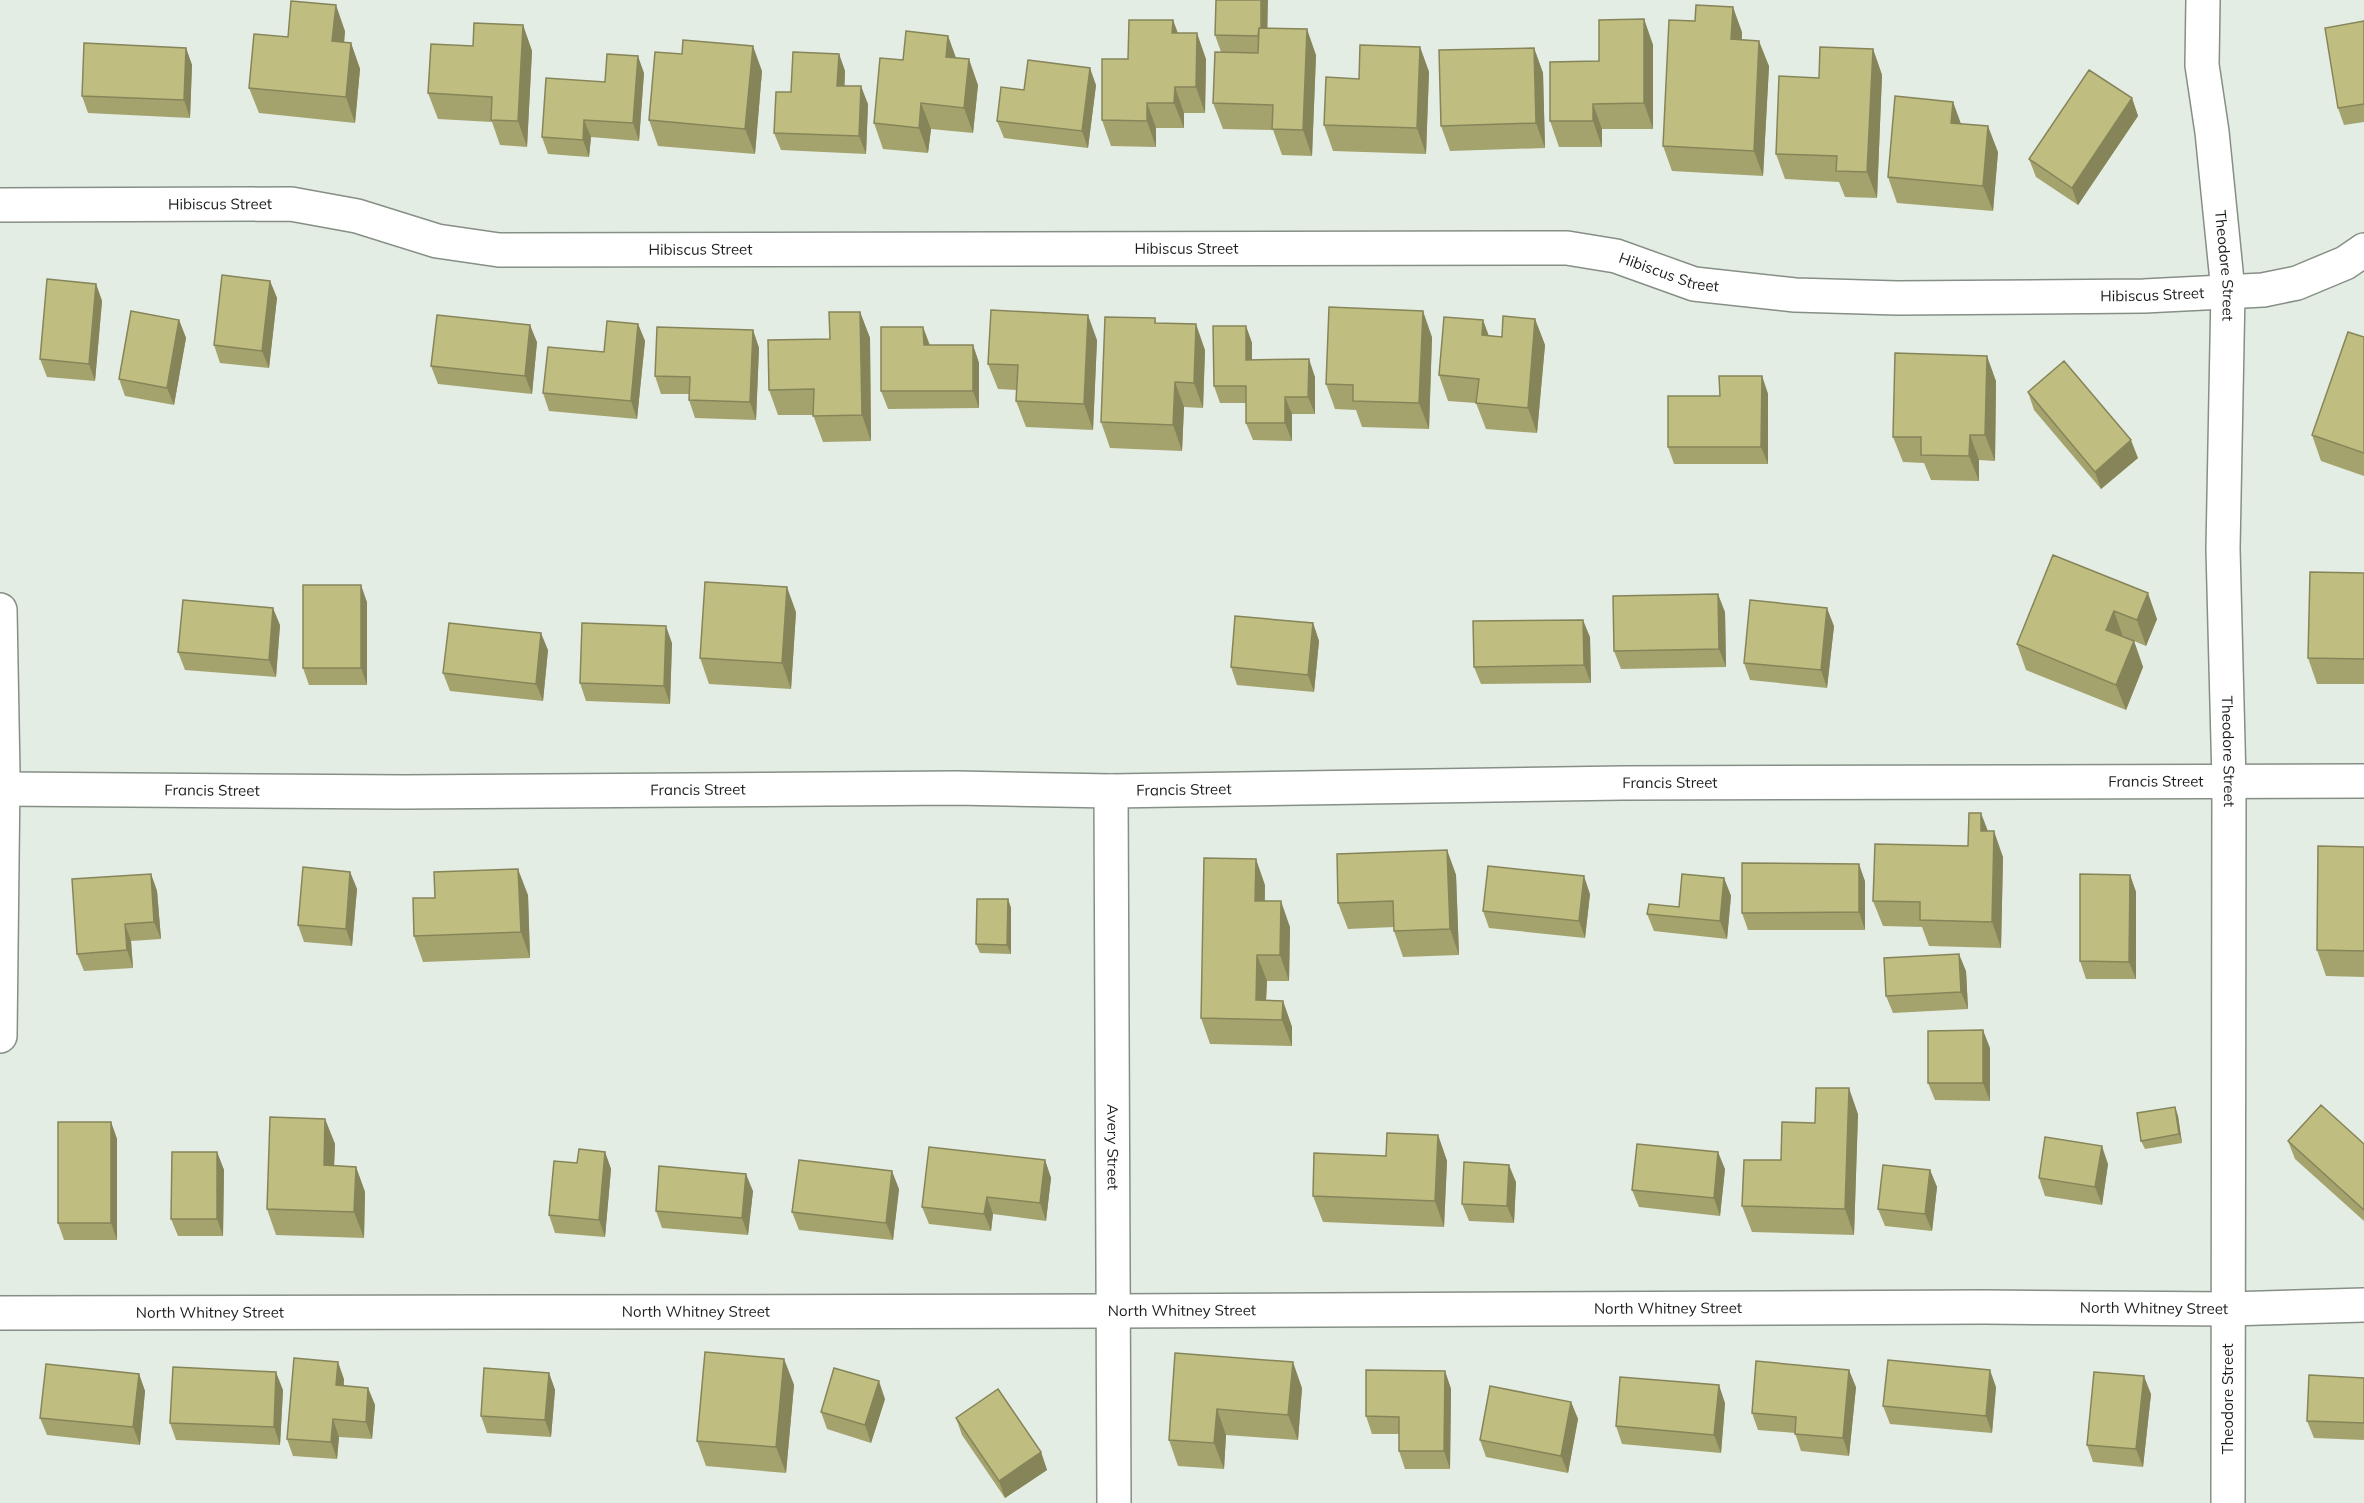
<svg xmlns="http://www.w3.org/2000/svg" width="2364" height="1503" viewBox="0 0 2364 1503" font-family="Mulish,sans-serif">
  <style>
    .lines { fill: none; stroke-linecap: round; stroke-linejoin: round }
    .minor-casing { stroke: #868f85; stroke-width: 36 }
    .minor { stroke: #fff; stroke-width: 33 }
    .wall { fill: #a4a36e }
    .shaded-wall { fill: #86855a }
    .building { fill: #bfbe80; stroke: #86855a; stroke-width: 1.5 }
    .labels { text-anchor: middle; stroke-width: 4.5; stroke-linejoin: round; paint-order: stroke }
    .street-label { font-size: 15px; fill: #1b1f1b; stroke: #fff }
  </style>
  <rect width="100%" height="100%" fill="#e4ede3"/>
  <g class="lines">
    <g class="minor-casing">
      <g id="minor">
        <path id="s1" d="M2203,0L2202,65L2212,132L2228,291L2223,549L2229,781L2228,1503"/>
        <path id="s2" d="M0,205L291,204L357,216L437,241L499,250L1567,248L1616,256L1694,284L1795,295L1897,298L2144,296L2263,290L2297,283L2345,263L2364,250"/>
        <path d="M0,610L3,775L0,1036"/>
        <path id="s3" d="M2,789L404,792L956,788L1111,791L1623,783L2364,781"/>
        <path id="s4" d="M1111,791L1114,1503"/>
        <path id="s5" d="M0,1313L1114,1311L1984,1307L2228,1309L2364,1305"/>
      </g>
    </g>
    <use href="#minor" class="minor"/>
  </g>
  <path class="wall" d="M1644,19L1653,45V129H1602V147H1559L1550,121L1599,61Z
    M1173,20L1178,33L1206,59L1205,113H1184V128H1156V147L1111,146L1102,120L1128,59Z
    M2364,21V122L2344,125L2338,108Z
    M523,25L532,51L527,147L500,145L492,122L438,119L428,93L473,46Z
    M1267,28L1316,55L1312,156L1282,155L1273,130L1223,129L1213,103L1221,52L1215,35Z
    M345,31L344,42L351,43L360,69L355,123L259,113L249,88L288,37Z
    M1742,32V40L1769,66L1763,176L1672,171L1663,146Z
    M948,36L956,58L978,85L973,133L931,129L928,153L883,149L874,123L903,60Z
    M1420,47L1429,72L1426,154L1333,151L1324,125L1359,79Z
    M186,48L192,65L190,118L88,113L82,96Z
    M1534,48L1543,73L1545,148L1450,151L1441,126Z
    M1873,49L1882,75L1877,198L1845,197L1839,182L1785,179L1776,154L1819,78Z
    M839,54L845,71L844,86L868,104L866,154L781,150L774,133L791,92Z
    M762,71L755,154L658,146L649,120Z
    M644,73L639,141L591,137L589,157L548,154L542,137L605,82Z
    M1096,85L1088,148L1004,138L997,121L1024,90Z
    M2132,98L2138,116L2078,205L2036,177L2029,159Z
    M1953,102L1961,124L1998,152L1993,211L1897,203L1888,177Z
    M270,281L277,298L269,368L220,363L214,345Z
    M96,284L102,301L95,381L47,377L40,359Z
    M860,312L870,338L871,441L823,442L813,415H778L769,390L830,339Z
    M1155,318L1156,323L1205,350L1203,408L1184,407L1182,451L1110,448L1101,422Z
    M1535,319L1545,345L1537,433L1486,429L1476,403L1448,401L1439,375L1483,320L1489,336L1502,337Z
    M179,320L186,338L174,405L125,396L119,379Z
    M638,324L645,341L637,419L549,411L543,393L604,352Z
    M1246,326L1252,343V360L1315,377V414H1292V441L1253,440L1246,423V403H1220L1214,386Z
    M923,327L930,345H973L979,363V408L888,409L881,391Z
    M753,330L759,348L756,420L695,418L689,400V394H661L655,376Z
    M1432,337L1429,429L1362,427L1356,410L1335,409L1326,384Z
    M2364,337V476L2321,461L2312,435Z
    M1097,340L1093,430L1026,427L1016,401L1017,390L998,389L988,364Z
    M537,342L532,394L438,384L431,366Z
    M1762,376L1768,394V464H1674L1668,447L1720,396Z
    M1996,381L1995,461L1979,460V481L1931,480L1924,463L1903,462L1893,437Z
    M2028,392L2138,458L2101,489L2034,410Z
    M2053,555L2157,619L2146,646L2134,641L2143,667L2126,710L2026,670L2017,644Z
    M2364,573V684H2317L2308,658Z
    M367,602V685H309L303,668Z
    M796,612L791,689L709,684L700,658Z
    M1725,612L1726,667L1621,669L1614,651Z
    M1313,623L1319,641L1314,692L1237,685L1231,667Z
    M280,625L276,677L185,670L178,652Z
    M1834,626L1827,688L1750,680L1744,663Z
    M1590,637L1591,683L1481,684L1474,667Z
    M672,643L670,704L586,701L580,683Z
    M548,650L543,701L450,691L443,673Z
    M1988,831L2003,857L2001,948L1929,946L1922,927L1883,926L1873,901L1968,846Z
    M2364,847V977L2326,976L2317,950Z
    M1447,850L1456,875L1459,955L1403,957L1394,931V927L1348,929L1338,903Z
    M350,872L357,889L352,946L304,942L298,925Z
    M151,874L157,891L161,939L131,941L133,968L84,971L77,954Z
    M2130,875L2136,892V979H2086L2080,961Z
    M1724,878L1731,896L1727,939L1654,931L1647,914L1679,907Z
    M1865,881V930H1748L1742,913Z
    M1265,885V901L1290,927L1289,981H1267L1266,1001H1283L1292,1027V1046L1210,1044L1201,1018Z
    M1590,894L1585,938L1489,928L1483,911Z
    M528,895L530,958L423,962L414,936L435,898Z
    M1008,899L1011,908V954L980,953L976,944Z
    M1966,971L1968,1009L1893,1013L1886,996Z
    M1990,1048V1101L1935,1100L1928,1083Z
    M2175,1107L2178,1116L2182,1143L2145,1149L2141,1141Z
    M1858,1114L1854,1235L1752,1232L1742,1206L1815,1123Z
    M325,1119L335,1144L334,1166L356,1167L365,1192L364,1238L276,1235L267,1209Z
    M111,1122L117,1139V1240H64L58,1223Z
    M1438,1135L1447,1161L1444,1227L1323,1222L1313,1196L1386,1156Z
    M2288,1141L2364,1144V1221L2295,1159Z
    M217,1152L224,1170L223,1236H178L171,1219Z
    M605,1152L611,1169L605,1237L555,1233L549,1215L577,1163Z
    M1045,1160L1051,1178L1046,1221L993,1214L991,1231L929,1224L922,1207Z
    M2108,1164L2102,1205L2045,1196L2039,1178Z
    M1725,1169L1720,1216L1639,1207L1632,1190Z
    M1930,1170L1937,1187L1932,1231L1885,1226L1878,1209Z
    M1516,1182L1514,1223L1469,1221L1462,1204Z
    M899,1189L893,1240L799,1230L792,1212Z
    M753,1191L748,1235L662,1228L656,1211Z
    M1175,1353L1302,1388L1298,1440L1226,1435L1224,1469L1178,1466L1169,1440Z
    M784,1359L794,1385L786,1473L706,1466L697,1441Z
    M1445,1371L1451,1389L1450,1469H1405L1399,1451V1434H1372L1366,1416Z
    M549,1373L555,1390L551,1437L487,1433L481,1416Z
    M139,1374L145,1391L140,1445L47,1435L40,1418Z
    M2364,1378V1440L2314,1438L2307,1421Z
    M344,1379V1386L368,1388L375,1405L372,1439L339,1437L337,1459L293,1456L287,1439Z
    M1856,1387L1849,1456L1801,1451L1795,1433L1758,1430L1752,1413Z
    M1996,1387L1992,1433L1890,1424L1883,1406Z
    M283,1390L280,1445L176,1440L170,1423Z
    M2151,1394L2143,1467L2093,1462L2087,1445Z
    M885,1399L871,1443L827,1429L821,1412Z
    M1571,1402L1578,1419L1568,1473L1486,1457L1480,1440Z
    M1725,1403L1721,1453L1622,1444L1616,1426Z
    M956,1418L1041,1452L1047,1470L1005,1498L962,1435Z"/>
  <path class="shaded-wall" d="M1261,0H1268L1267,54L1260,37Z
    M336,5L345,31L342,67L332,41Z
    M1733,7L1742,32L1741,65L1731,39Z
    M1644,19L1653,45V129L1644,103Z
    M1173,20L1182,46L1172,33Z
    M523,25L532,51L527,147L518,121Z
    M1307,29L1316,55L1312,156L1303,130Z
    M1197,33L1206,59L1205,113L1196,87Z
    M948,36L957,61L946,57Z
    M1759,41L1769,66L1763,176L1754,151Z
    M351,43L360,69L355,123L346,97Z
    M753,46L762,71L755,154L745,129Z
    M1420,47L1429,72L1426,154L1417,128Z
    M186,48L192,65L190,118L184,100Z
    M1534,48L1543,73L1545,148L1536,123Z
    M1873,49L1882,75L1877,198L1867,172Z
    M839,54L845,71L844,103L837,86Z
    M638,56L644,73L639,141L633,123Z
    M969,59L978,85L973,133L964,108Z
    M1090,68L1096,85L1088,148L1082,131Z
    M861,86L868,104L866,154L859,136Z
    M1175,87L1184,113V128L1174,103Z
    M2132,98L2138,116L2078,205L2072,188Z
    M1953,102L1962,127L1951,123Z
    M921,103L931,129L928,153L919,128Z
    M1147,103L1156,128V147L1147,121Z
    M1593,104L1602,129V147L1593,121Z
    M584,120L591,137L589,157L583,140Z
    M1988,126L1998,152L1993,211L1983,186Z
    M270,281L277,298L269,368L262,351Z
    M96,284L102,301L95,381L89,364Z
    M1423,311L1432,337L1429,429L1419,403Z
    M860,312L870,338L871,441L862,415Z
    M1088,315L1097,340L1093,430L1084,404Z
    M1535,319L1545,345L1537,433L1528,408Z
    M179,320L186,338L174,405L167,388Z
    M1483,320L1492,346L1482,335Z
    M638,324L645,341L637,419L631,401Z
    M1196,324L1205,350L1203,408L1194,383Z
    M530,325L537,342L532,394L525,376Z
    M1246,326L1252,343V377L1246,360Z
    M923,327L929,344L930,363L924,345Z
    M753,330L759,348L756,420L750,402Z
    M973,345L979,363V408L973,391Z
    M1987,356L1996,381L1995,461L1985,435Z
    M1309,359L1315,377V414L1308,397Z
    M1762,376L1768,394V464L1761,447Z
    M1175,382L1184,407L1182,451L1173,425Z
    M1285,397L1292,414V441L1285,423Z
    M1970,435L1979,460V481L1969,456Z
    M2131,440L2138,458L2101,489L2095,472Z
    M361,585L367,602V685L361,668Z
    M787,587L796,612L791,689L782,663Z
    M2148,593L2157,619L2146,646L2137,620Z
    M1718,594L1725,612L1726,667L1719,649Z
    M273,608L280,625L276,677L269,660Z
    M1827,608L1834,626L1827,688L1821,670Z
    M2114,611L2123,637L2106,630Z
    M1583,620L1590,637L1591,683L1584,665Z
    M1313,623L1319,641L1314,692L1308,675Z
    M666,626L672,643L670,704L664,686Z
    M541,633L548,650L543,701L536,684Z
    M2134,641L2143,667L2126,710L2116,685Z
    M1981,813L1991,839L1981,831Z
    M1994,831L2003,857L2001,948L1992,922Z
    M1447,850L1456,875L1459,955L1450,929Z
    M1256,859L1265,885L1264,926L1255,901Z
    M1859,864L1865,881V930L1859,912Z
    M518,869L528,895L530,958L521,932Z
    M350,872L357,889L352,946L346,929Z
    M151,874L157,891L161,939L154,922Z
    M2130,875L2136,892V979L2129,962Z
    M1584,876L1590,894L1585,938L1579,921Z
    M1724,878L1731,896L1727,939L1720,921Z
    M1008,899L1011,908V954L1007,945Z
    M1281,901L1290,927L1289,981L1280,955Z
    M125,924L131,941L133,968L127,950Z
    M1959,954L1966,971L1968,1009L1961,992Z
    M1257,955L1267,981L1265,1020L1256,1000Z
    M1283,1001L1292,1027V1046L1282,1020Z
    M1983,1030L1990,1048V1101L1983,1083Z
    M1849,1088L1858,1114L1854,1235L1845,1209Z
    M2175,1107L2178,1116L2182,1143L2179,1134Z
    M325,1119L335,1144L333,1191L324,1165Z
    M111,1122L117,1139V1240L111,1223Z
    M1438,1135L1447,1161L1444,1227L1435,1201Z
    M2102,1146L2108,1164L2102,1205L2095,1187Z
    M217,1152L224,1170L223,1236L217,1219Z
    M605,1152L611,1169L605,1237L599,1220Z
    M1718,1152L1725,1169L1720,1216L1714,1198Z
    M1045,1160L1051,1178L1046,1221L1040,1203Z
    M1509,1165L1516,1182L1514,1223L1507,1206Z
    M356,1167L365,1192L364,1238L354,1212Z
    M1930,1170L1937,1187L1932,1231L1925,1214Z
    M892,1171L899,1189L893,1240L886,1223Z
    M746,1174L753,1191L748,1235L742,1218Z
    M987,1197L993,1214L991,1231L984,1214Z
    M784,1359L794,1385L786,1473L776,1447Z
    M338,1362L344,1379L342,1402L336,1385Z
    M1293,1362L1302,1388L1298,1440L1288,1415Z
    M1849,1370L1856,1387L1849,1456L1843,1438Z
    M1990,1370L1996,1387L1992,1433L1986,1416Z
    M1445,1371L1451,1389L1450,1469L1444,1451Z
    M276,1372L283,1390L280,1445L274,1427Z
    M549,1373L555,1390L551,1437L545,1420Z
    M139,1374L145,1391L140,1445L133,1427Z
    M2144,1376L2151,1394L2143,1467L2136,1449Z
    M879,1381L885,1399L871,1443L865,1425Z
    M1719,1385L1725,1403L1721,1453L1714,1435Z
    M368,1388L375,1405L372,1439L366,1422Z
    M1571,1402L1578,1419L1568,1473L1561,1456Z
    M1217,1409L1226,1435L1224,1469L1214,1443Z
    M333,1419L339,1437L337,1459L331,1442Z
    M1041,1452L1047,1470L1005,1498L999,1481Z"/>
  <path class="building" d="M1216,0H1261V28H1259L1258,36L1215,35Z
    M291,1L336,5L332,41L351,43L346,97L249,88L254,34L288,37Z
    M1696,5L1733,7L1731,39L1759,41L1754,151L1663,146L1669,20L1695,21Z
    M1644,19V103L1593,104V121H1550V62L1599,61V20Z
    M1129,20H1173L1172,33H1197L1196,87H1175L1174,103H1147V121L1102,120V59H1128Z
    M2364,21V104L2338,108L2325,28Z
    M474,23L523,25L518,121L491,120L492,97L428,93L431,44L473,46Z
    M1259,28L1307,29L1303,130L1272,129L1273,105L1213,103L1215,52L1258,53Z
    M906,31L948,36L946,57L969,59L964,108L921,103L919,128L874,123L880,58L903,60Z
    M683,40L753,46L745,129L649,120L655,52L682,54Z
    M84,43L186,48L184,100L82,96Z
    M1360,45L1420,47L1417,128L1324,125L1326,77L1359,79Z
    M1820,47L1873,49L1867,172L1836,171L1837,156L1776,154L1779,76L1819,78Z
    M1534,48L1536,123L1441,126L1439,50Z
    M793,52L839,54L837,86H861L859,136L774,133L776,92H791Z
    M607,54L638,56L633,123L584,120L583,140L542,137L546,78L605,82Z
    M1028,60L1090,68L1082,131L997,121L1001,87L1024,90Z
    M2089,70L2132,98L2072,188L2029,159Z
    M1895,96L1953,102L1951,123L1988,126L1983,186L1888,177Z
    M222,275L270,281L262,351L214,345Z
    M47,279L96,284L89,364L40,359Z
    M1329,307L1423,311L1419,403L1353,401V385L1326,384Z
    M991,310L1088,315L1084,404L1016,401L1018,365L988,364Z
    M131,311L179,320L167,388L119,379Z
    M829,312H860L862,415L813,416L814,389L769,390L768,340L830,339Z
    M437,315L530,325L525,376L431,366Z
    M1503,316L1535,319L1528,408L1476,403L1479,379L1439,375L1444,317L1483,320L1482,335L1502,337Z
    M1105,317L1155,318V323L1196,324L1194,383L1175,382L1173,425L1101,422Z
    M607,321L638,324L631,401L543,393L548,347L604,352Z
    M1213,326H1246V360L1309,359L1308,397H1285V423H1246V386H1214Z
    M657,327L753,330L750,402L689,400L690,377L655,376Z
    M881,327H923L924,345H973V391H881Z
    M2348,332L2364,337V453L2312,435Z
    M1895,353L1987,356L1985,435H1970L1969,456L1921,455V437H1893Z
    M2064,361L2131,440L2095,472L2028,392Z
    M1719,376H1762L1761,447H1668V396H1720Z
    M2053,555L2148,593L2137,620L2114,611L2106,630L2134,641L2116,685L2017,644Z
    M2310,572L2364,573V659L2308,658Z
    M705,582L787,587L782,663L700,658Z
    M303,585H361V668H303Z
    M1718,594L1719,649L1614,651L1613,596Z
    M183,600L273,608L269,660L178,652Z
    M1750,600L1827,608L1821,670L1744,663Z
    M1235,616L1313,623L1308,675L1231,667Z
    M1583,620L1584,665L1474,667L1473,621Z
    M449,623L541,633L536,684L443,673Z
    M582,623L666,626L664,686L580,683Z
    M1969,813H1981V831H1994L1992,922L1920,920V902L1873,901L1875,844L1968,846Z
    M2318,846L2364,847V951L2317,950Z
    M1447,850L1450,929L1394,931L1393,901L1338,903L1337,854Z
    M1204,858L1256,859L1255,901H1281L1280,955H1257L1256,1000L1283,1001L1282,1020L1201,1018Z
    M1742,863L1859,864V912L1742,913Z
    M1488,866L1584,876L1579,921L1483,911Z
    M303,867L350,872L346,929L298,925Z
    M518,869L521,932L414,936L413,898H435L434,872Z
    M151,874L154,922L125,924L127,950L77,954L72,879Z
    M1682,874L1724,878L1720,921L1647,914L1649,904L1679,907Z
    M2080,874L2130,875L2129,962L2080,961Z
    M977,899H1008L1007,945L976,944Z
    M1959,954L1961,992L1886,996L1884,958Z
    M1983,1030V1083H1928V1031Z
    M1816,1088H1849L1845,1209L1742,1206L1744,1160H1781L1782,1122L1815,1123Z
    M2321,1105L2364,1144V1210L2288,1141Z
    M2175,1107L2179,1134L2141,1141L2137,1113Z
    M270,1117L325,1119L324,1165L356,1167L354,1212L267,1209Z
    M58,1122H111V1223H58Z
    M1387,1133L1438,1135L1435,1201L1313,1196L1314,1153L1386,1156Z
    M2045,1137L2102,1146L2095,1187L2039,1178Z
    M1637,1144L1718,1152L1714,1198L1632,1190Z
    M929,1147L1045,1160L1040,1203L987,1197L984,1214L922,1207Z
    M579,1149L605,1152L599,1220L549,1215L554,1161L577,1163Z
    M172,1152H217V1219H171Z
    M799,1160L892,1171L886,1223L792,1212Z
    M1464,1162L1509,1165L1507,1206L1462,1204Z
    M1883,1165L1930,1170L1925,1214L1878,1209Z
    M659,1166L746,1174L742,1218L656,1211Z
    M705,1352L784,1359L776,1447L697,1441Z
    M1175,1353L1293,1362L1288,1415L1217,1409L1214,1443L1169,1440Z
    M294,1358L338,1362L336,1385L368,1388L366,1422L333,1419L331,1442L287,1439Z
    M1888,1360L1990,1370L1986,1416L1883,1406Z
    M1756,1361L1849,1370L1843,1438L1795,1434L1796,1417L1752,1413Z
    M46,1364L139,1374L133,1427L40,1418Z
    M173,1367L276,1372L274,1427L170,1423Z
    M484,1368L549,1373L545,1420L481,1416Z
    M834,1368L879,1381L865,1425L821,1412Z
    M1366,1370L1445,1371L1444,1451H1399V1417L1366,1416Z
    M2094,1372L2144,1376L2136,1449L2087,1445Z
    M2309,1375L2364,1378V1423L2307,1421Z
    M1620,1377L1719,1385L1714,1435L1616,1426Z
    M1490,1386L1571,1402L1561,1456L1480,1440Z
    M998,1389L1041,1452L999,1481L956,1418Z"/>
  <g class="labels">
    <g class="street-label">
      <text dy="5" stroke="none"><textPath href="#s2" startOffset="220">Hibiscus Street</textPath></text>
      <text dy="5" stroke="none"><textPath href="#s2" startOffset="1192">Hibiscus Street</textPath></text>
      <text dy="5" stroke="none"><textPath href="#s2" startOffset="706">Hibiscus Street</textPath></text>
      <text dy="5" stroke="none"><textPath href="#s1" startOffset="267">Theodore Street</textPath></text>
      <text dy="5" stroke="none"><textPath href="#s2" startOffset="1678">Hibiscus Street</textPath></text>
      <text dy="5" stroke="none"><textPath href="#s2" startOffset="2164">Hibiscus Street</textPath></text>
      <text dy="5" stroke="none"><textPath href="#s1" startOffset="753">Theodore Street</textPath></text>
      <text dy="5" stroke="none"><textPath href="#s3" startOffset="2154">Francis Street</textPath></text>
      <text dy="5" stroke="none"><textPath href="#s3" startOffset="1668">Francis Street</textPath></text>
      <text dy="5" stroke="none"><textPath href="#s3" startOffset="696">Francis Street</textPath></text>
      <text dy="5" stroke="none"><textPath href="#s3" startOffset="1182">Francis Street</textPath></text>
      <text dy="5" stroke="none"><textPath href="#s3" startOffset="210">Francis Street</textPath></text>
      <text dy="5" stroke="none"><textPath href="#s4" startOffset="356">Avery Street</textPath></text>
      <text dy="5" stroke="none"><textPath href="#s5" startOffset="1668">North Whitney Street</textPath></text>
      <text dy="5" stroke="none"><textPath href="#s5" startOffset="2154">North Whitney Street</textPath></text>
      <text dy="5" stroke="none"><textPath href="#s5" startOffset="696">North Whitney Street</textPath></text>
      <text dy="5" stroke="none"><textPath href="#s5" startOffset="1182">North Whitney Street</textPath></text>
      <text dy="5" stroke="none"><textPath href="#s5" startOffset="210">North Whitney Street</textPath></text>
      <text transform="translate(2228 1399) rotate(-90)" y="5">Theodore Street</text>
    </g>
  </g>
</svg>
